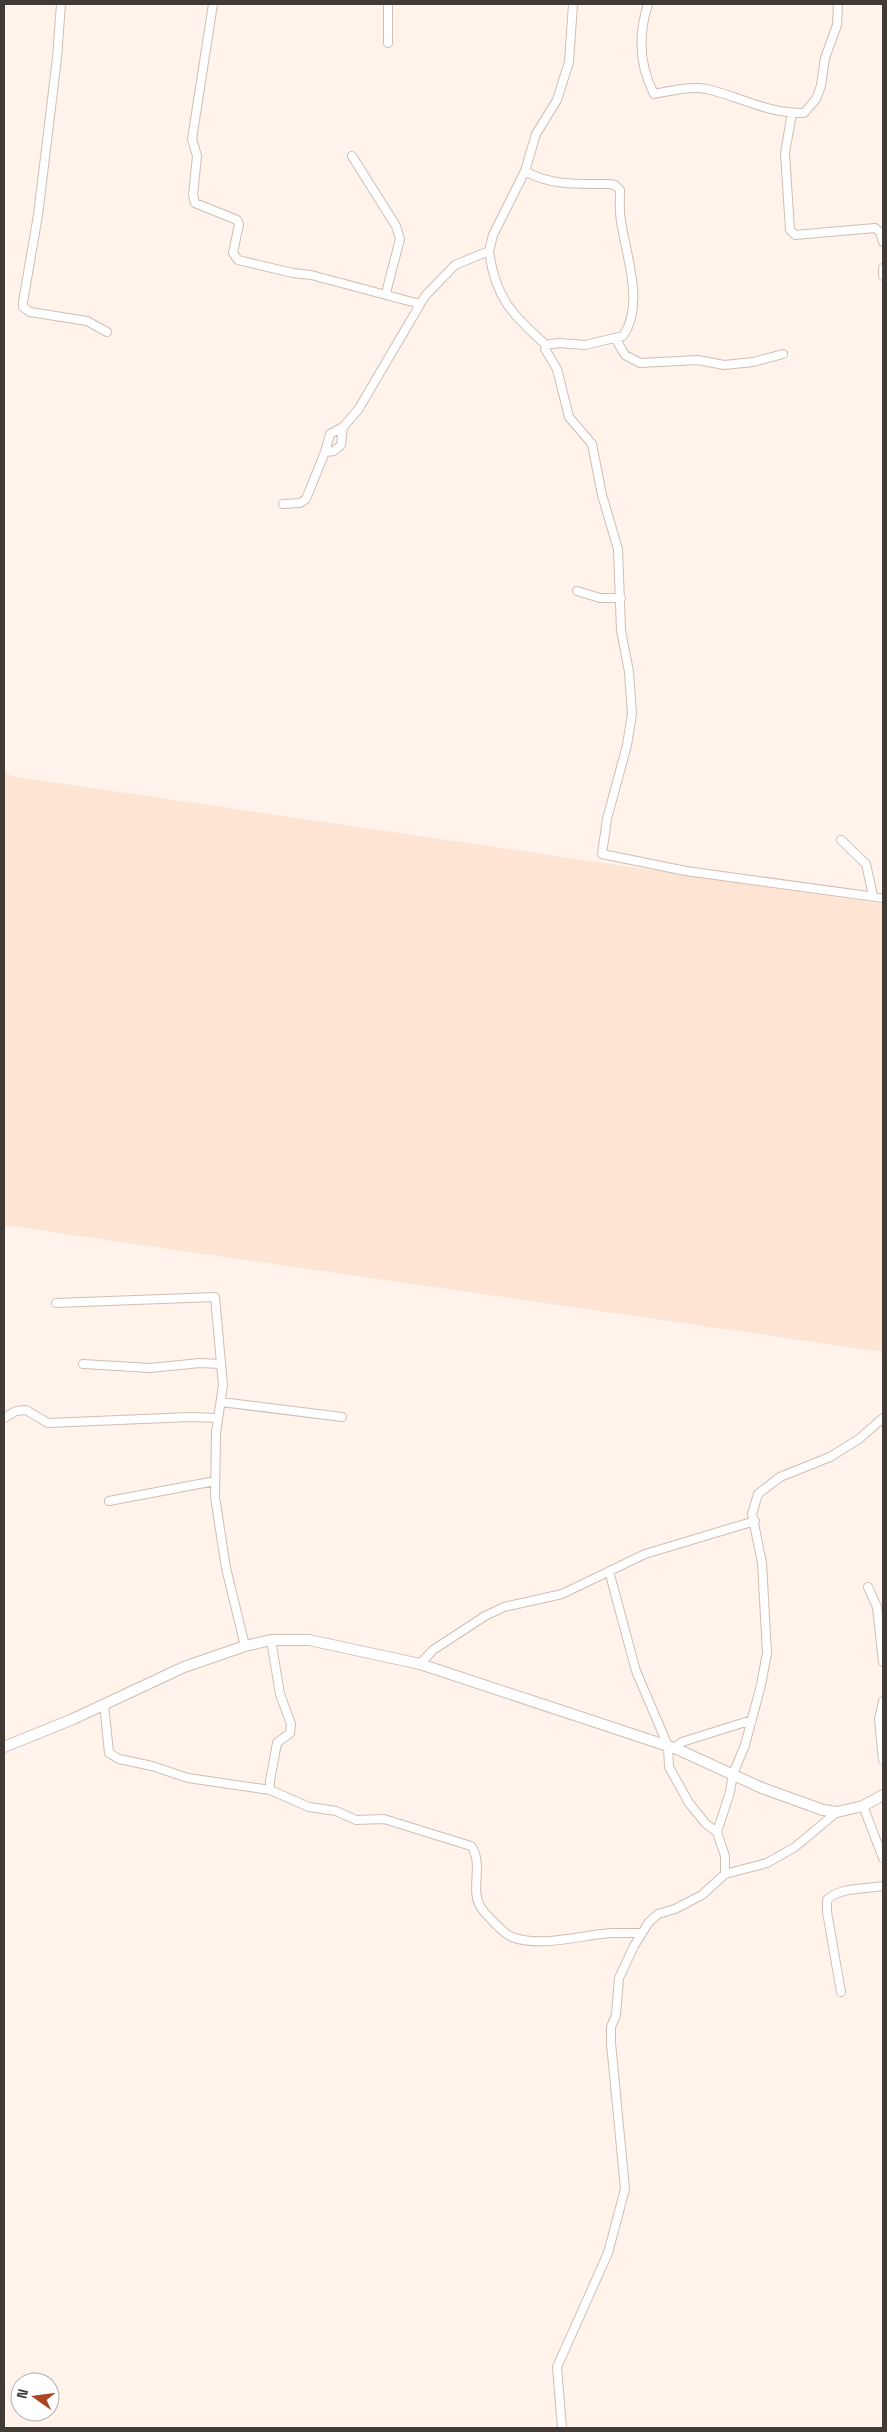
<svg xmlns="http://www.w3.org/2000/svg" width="887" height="2432" viewBox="0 0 887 2432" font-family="'Space Grotesk',sans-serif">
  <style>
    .built { fill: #fee4d3 }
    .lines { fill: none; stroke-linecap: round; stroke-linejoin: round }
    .minor-casing { stroke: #d0beb2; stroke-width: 10 }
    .tertiary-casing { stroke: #d0beb2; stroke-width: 12 }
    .minor { stroke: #fff; stroke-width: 8 }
    .tertiary { stroke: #fff; stroke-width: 10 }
  </style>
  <rect width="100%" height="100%" fill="#fff3ec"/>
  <path class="built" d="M4,767L10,776L883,904V1352L4,1225Z"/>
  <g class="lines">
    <g class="minor-casing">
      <path id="minor" d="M61,4L57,58L38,215L23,302V307L30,312L87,321L107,332
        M213,4L192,139L197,156L193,195L195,203L237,220L239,224L233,253L238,260L293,273L311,275L420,304
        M573,4L569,62L557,100L536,134L525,171C550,186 581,184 609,184L615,185L620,190C620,200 619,211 621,221C626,256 645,304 623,336L585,345L559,343L546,345L545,349L557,369L569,417L592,444L602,495L618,549L621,630L629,672L632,714L627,745L607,819L602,854L686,871L883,898
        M648,4C638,35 639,65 654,94C670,91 690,86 707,89C740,97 770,114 804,113L816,99L821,86L825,58L837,25L838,4
        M388,43V4
        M792,113L785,153L790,230L795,235L875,228L880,232L883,242
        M352,156L396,226L400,239L386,293
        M489,251C495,297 512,315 546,345
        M883,268V276
        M615,338L625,355L640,363L698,360L724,365L753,362L783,354
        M325,452L334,451L341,445L343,427
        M283,504L300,503L306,499L325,452L330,434L343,427L358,410L425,296L455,265L489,251L493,235L525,171
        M577,591L600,598H621
        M841,840L866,864L873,896
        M56,1303L215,1297L223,1385L216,1433L215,1497L226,1568L245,1646
        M83,1364L150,1368L200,1363L221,1364
        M221,1402L342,1417
        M4,1418L16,1411L26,1410L48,1423L190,1417L218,1418
        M109,1501L215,1481
        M609,1571L636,1671L668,1746L669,1767L689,1803L706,1824L717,1832
        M868,1587L877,1607L883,1662
        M271,1640L280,1694L291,1724L290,1733L277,1743L270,1781V1790L309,1807L336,1811L356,1820L384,1819L471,1846C484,1863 470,1889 480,1906C484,1913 505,1935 512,1937C540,1948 582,1935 611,1933C621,1933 632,1933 642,1933
        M420,1664L433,1650L485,1616L504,1607L562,1594L645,1554L755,1521
        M883,1701L879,1719L883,1760
        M104,1704L109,1753L119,1759L152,1766L188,1778L270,1790
        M674,1748L682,1742L752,1720
        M863,1806L883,1858
        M725,1874V1856L717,1832L730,1792L733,1774L745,1745L761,1685L767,1653L762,1563L752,1514L758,1494L780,1477L830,1457L859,1439L883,1418
        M841,1992L827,1912V1900C839,1887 866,1889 883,1886
        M562,2428L557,2367L608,2253L625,2189L611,2043V2027L616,2015L619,1978L634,1946L649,1922L658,1914L675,1909L702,1895L725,1874L767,1863L795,1847L837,1812"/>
    </g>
    <g class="tertiary-casing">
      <path id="tertiary" d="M4,1747L73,1719L184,1667L245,1646L271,1640H309L420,1664L677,1749L762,1788L823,1810L837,1812L863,1806L883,1795"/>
    </g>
    <use href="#minor" class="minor"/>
    <use href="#tertiary" class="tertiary"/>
  </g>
  <rect width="887" height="2432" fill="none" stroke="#413a35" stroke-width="10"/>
  <g transform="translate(35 2397) rotate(284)"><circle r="24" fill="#ffffff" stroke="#b3b0ae"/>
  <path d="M0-4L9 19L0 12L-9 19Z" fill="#ac4620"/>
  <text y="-8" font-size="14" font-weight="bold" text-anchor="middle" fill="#413a35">N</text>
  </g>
</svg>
